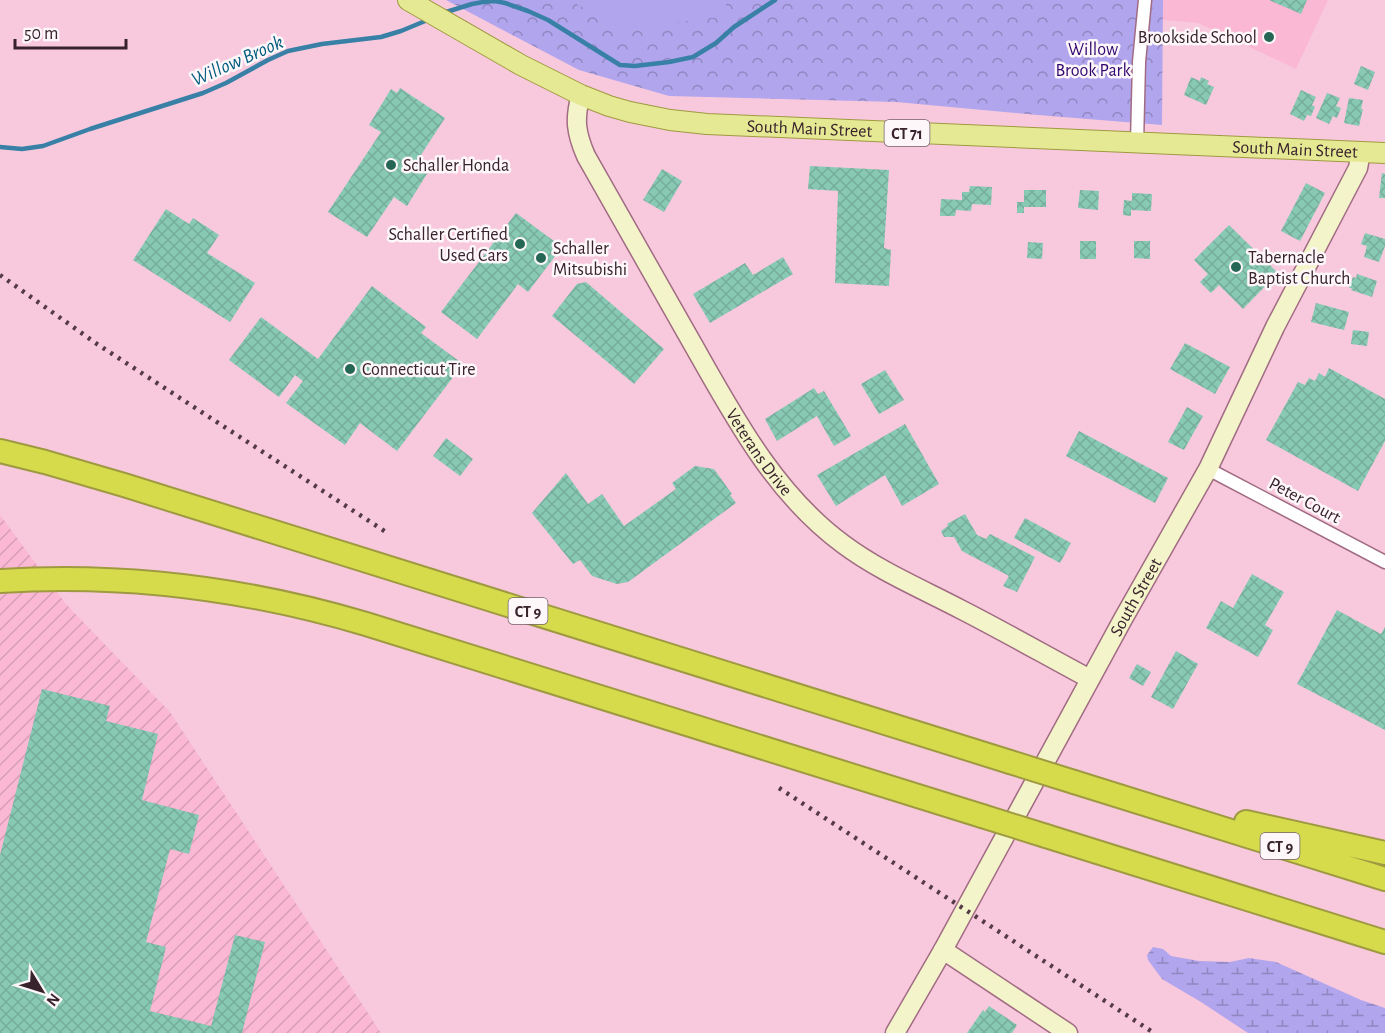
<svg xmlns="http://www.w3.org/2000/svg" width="1385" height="1033" viewBox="0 0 1385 1033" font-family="'Alegreya Sans',sans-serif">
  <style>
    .built { fill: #fab8d4 }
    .industrial { fill: url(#industrial-furrows) }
    .wetland { fill: url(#wetland-marsh) }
    .park { fill: url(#park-crowns) }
    .pitch { fill: #b1a5ed }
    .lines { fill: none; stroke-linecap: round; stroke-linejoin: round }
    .stream { stroke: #3880a6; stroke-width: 4.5 }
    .building { fill: url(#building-cross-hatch) }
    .street-casing { stroke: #a16c83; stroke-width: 15 }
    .secondary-casing { stroke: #a16c83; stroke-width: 21 }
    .primary-casing { stroke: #9f9a41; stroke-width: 22 }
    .highway-casing { stroke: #9f9a41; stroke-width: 26 }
    .street { stroke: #fff; stroke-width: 12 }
    .secondary { stroke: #f3f4c9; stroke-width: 18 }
    .primary { stroke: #e6e994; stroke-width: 20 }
    .highway { stroke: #d6db4c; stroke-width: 22 }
    .rail { stroke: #543a45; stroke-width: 4.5; stroke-dasharray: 3 6; stroke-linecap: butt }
    .highway-bridge-casing { stroke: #9f9a41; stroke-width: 26; stroke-linecap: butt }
    .highway-bridge { stroke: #d6db4c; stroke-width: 22 }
    .poi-dot { fill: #266654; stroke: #fdf7fa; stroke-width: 2 }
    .labels { text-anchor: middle; stroke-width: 5; stroke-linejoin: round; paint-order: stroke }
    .shield { fill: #fdf7fa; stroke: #73626a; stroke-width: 1.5 }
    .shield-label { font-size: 16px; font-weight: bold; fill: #38222c }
    .poi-label { font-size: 18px; fill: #38222c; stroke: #fdf7fa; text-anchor: start }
    .park-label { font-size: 18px; fill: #31076e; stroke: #fdf7fa }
    .street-label { font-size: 18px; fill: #38222c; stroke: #fdf7fa }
    .water-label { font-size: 20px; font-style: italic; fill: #005c7d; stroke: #fdf7fa }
  </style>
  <defs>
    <pattern id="industrial-furrows" width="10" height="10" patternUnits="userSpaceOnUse" patternTransform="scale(1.5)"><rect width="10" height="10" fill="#fab8d4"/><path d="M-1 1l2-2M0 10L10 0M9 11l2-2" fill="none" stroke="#d79eb6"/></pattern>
    <pattern id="wetland-marsh" width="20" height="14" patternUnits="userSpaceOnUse" patternTransform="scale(1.5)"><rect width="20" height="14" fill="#b1a5ed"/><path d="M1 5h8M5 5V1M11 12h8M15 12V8" fill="none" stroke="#9186c0"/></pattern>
    <pattern id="park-crowns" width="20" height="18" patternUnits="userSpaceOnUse" patternTransform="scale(1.5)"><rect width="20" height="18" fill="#b1a5ed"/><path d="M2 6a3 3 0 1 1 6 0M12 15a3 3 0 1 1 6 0" fill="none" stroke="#9186c0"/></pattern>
    <pattern id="building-cross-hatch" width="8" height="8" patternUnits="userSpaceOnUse" patternTransform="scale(1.5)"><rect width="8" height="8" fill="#87c9b3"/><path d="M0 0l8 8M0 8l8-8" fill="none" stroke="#75ac9a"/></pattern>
  </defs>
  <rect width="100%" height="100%" fill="#f8c9dd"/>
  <path class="built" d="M1163,0H1328L1296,69L1198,23L1163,20Z"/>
  <path class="industrial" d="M0,515L65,603L170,712L381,1033H0Z"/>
  <path class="wetland" d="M1153,947L1163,949L1171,956L1199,961L1230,962L1249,958L1276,962L1361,1000L1385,1008V1033H1248L1201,1002L1162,979L1148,960L1147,955Z"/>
  <path class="park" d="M446,0H1163L1162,125L1038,115L896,102L669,96L579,70Z"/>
  <path class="pitch" d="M569,0H729L719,17L622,29Z"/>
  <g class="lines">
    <path class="stream" d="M443,13L472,4L483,2L495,1L505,3L528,11L548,20L620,65L635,66L669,62L693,57L716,43L734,27L775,0
      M0,147L22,149L43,146L90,129L203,93L226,83L268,60L288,51L322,44L381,37L401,31L430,19"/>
  </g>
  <path class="building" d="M1269,0H1307L1301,14Z
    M1361,66L1375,72L1368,90L1354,84Z
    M1191,77L1200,81L1201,77L1209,81L1207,84L1214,87L1206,105L1184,95Z
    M400,88L445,118L417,161L430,169L407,206L394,197L367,237L328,212L381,132L369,125L391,89L397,93Z
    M1301,90L1316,97L1312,105L1315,107L1311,116L1307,115L1304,121L1290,114Z
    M1327,93L1340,98L1336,106L1341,108L1337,118L1333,116L1329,124L1316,118Z
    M1349,98L1363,100L1361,109H1363L1359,126L1344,123Z
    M810,166L889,170L884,248L891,250L889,286L835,283L838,191L808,189Z
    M662,169L682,181L664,212L643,200Z
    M1382,173L1385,174V198H1379Z
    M1306,183L1325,193L1300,241L1281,231Z
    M970,186L992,187L991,205L972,204L971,211L956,210L955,216H940L941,199L962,200V192H969Z
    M1024,190H1046V207H1024V213H1017V202H1024Z
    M1080,190L1099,191L1098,210L1078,208Z
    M1132,193L1152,194L1151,211L1131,210V216L1123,215L1124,200L1132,201Z
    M166,209L189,224L193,218L219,235L207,253L255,283L230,322L133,260Z
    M516,213L562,247L528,292L518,284L477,339L441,312Z
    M1229,225L1278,273L1243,309L1219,285L1211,293L1200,282L1208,274L1194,260Z
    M1365,233L1385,239V246L1379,262L1364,257L1367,246L1361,244Z
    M1080,241H1096V259H1080Z
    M1134,241H1150V259L1134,258Z
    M1028,242L1043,243L1042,259L1027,258Z
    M783,257L793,274L710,323L693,294L745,263L753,275Z
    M1357,274L1377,281L1372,297L1351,290L1352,288H1349L1353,277L1356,278Z
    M586,282L664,349L634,384L552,316L577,284Z
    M372,286L426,327L421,333L463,364L397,451L360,423L345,445L286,403L303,381L295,375L279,397L229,360L261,317L318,359Z
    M1316,303L1349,312L1344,330L1311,322Z
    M1353,330L1369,332L1367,346L1351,344Z
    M1185,343L1230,367L1215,394L1170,369Z
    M1329,368L1385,399V441L1358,491L1266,440L1298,382L1305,385L1309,378L1315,381L1319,373L1325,377Z
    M885,370L904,400L879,414L861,384Z
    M814,388L818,394L824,391L851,436L834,446L817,416L777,441L765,419Z
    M1187,407L1203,416L1184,450L1168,442Z
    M905,424L939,484L902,506L885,475L836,506L817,475Z
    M1079,431L1168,478L1155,503L1066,456Z
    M446,438L473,459L460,476L433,456Z
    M695,466L714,469L732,494L730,495L736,503L628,582L617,584L592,576L580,560L573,564L532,513L566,473L588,504L602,494L624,526L676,489L672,483Z
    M965,514L977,535L986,539L990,534L1035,557L1017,592L1003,586L1009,576L962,551L954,537H944L941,531L948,526L947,524Z
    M1025,518L1071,543L1060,563L1014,538Z
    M1252,574L1284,592L1265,625L1273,630L1258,657L1206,628L1221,601L1233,608Z
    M1337,610L1381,634L1385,627V730L1297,684Z
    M1176,651L1198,664L1173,709L1151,697Z
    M1137,664L1151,672L1143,686L1129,678Z
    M42,689L110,706L106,721L158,734L142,800L199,815L189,854L170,849L146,942L166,947L150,1011L211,1026L235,935L265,942L242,1033H0V855Z
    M989,1006L1017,1025L1012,1033H967L983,1010L985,1012Z"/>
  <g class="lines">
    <g class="street-casing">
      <path id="street" d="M1137,143L1139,62L1145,0
        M1208,469L1385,562"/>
    </g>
    <g class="secondary-casing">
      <g id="secondary">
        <path id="s1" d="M581,95C574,119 576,133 586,156C619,215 653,274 687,334C730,409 771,491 843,544C879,571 922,589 962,610C1005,632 1047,656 1090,679"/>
        <path d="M943,950L1068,1033"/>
        <path id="s2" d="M895,1033L943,950L1123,619L1208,469L1275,327L1358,168L1361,152"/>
      </g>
    </g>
    <g class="primary-casing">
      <g id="primary">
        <path id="s3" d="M408,0L521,65L581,95L609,106L630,112L670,120L707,124L1385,153"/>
      </g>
    </g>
    <g class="highway-casing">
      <path id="highway" d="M0,451L45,462L124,485L1010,762
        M0,581C123,573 248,589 366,624L982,816
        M1074,782L1385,879
        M1246,822L1385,853
        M1046,836L1385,942"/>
    </g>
    <use href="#street" class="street"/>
    <use href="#secondary" class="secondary"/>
    <use href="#primary" class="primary"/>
    <use href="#highway" class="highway"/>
    <path class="rail" d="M0,275L97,344L389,534
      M779,788L1154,1033"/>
    <g class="highway-bridge-casing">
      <path id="highway-bridge" d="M1010,762L1074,782
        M982,816L1046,836"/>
    </g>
    <use href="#highway-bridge" class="highway-bridge"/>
  </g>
  <g class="poi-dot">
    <circle cx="1269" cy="37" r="6"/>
    <circle cx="391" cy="165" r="6"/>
    <circle cx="520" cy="244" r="6"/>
    <circle cx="541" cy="258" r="6"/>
    <circle cx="1236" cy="267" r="6"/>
    <circle cx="350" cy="369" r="6"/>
  </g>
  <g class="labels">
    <g class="shield">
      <rect x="884.5" y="120" width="45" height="26" rx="4.5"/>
      <rect x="508.5" y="598" width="39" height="26" rx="4.5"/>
      <rect x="1260.5" y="833" width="39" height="26" rx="4.5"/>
    </g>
    <g class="shield-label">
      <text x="907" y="139">CT 71</text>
      <text x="528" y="617">CT 9</text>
      <text x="1280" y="852">CT 9</text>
    </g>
    <g class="poi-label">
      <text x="1257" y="43" text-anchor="end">Brookside School</text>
      <text x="403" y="171">Schaller Honda</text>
      <text x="508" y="240" text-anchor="end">Schaller Certified<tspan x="508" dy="21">Used Cars</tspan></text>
      <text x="553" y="254">Schaller<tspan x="553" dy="21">Mitsubishi</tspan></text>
      <text x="1248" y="263">Tabernacle<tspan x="1248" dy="21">Baptist Church</tspan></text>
      <text x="362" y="375">Connecticut Tire</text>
    </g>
    <g class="park-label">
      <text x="1093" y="55">Willow<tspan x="1093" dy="21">Brook Park</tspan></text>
    </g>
    <g class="street-label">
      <text dy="6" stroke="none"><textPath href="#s3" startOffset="430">South Main Street</textPath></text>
      <text dy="6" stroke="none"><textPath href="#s3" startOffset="916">South Main Street</textPath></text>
      <text dy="6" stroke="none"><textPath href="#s1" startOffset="406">Veterans Drive</textPath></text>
      <text transform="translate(1305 500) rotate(28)" y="6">Peter Court</text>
      <text dy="6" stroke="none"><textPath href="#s2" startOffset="498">South Street</textPath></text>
    </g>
    <g class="water-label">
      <text transform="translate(237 60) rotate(-24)" y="7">Willow Brook</text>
    </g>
  </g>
  <g transform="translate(42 991) rotate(128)" stroke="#fdf7fa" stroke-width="4.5" paint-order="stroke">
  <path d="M0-4.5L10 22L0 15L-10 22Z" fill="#38222c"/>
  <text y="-9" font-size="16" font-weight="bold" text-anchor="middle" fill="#38222c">N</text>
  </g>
  <path d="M15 39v9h111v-9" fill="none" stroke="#38222c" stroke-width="3"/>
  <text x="24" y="39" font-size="18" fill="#38222c" stroke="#fdf7fa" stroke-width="4.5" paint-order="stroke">50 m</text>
</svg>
